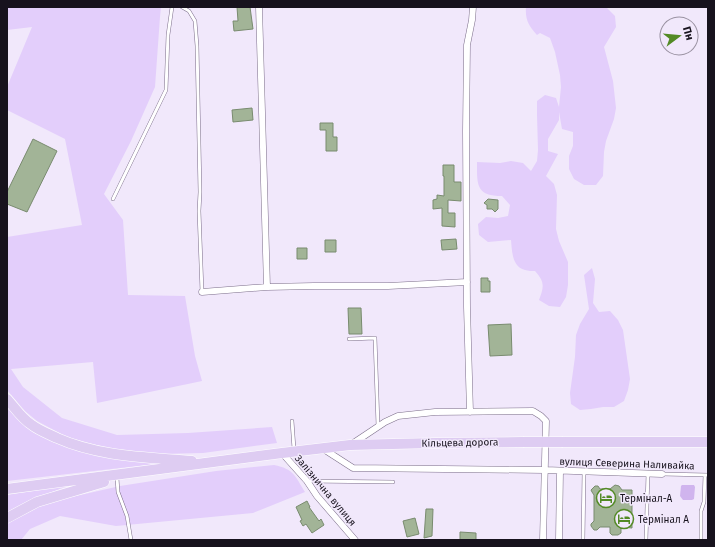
<svg xmlns="http://www.w3.org/2000/svg" width="715" height="547" viewBox="0 0 715 547" font-family="'Fira Sans',sans-serif">
  <style>
    .green { fill: #e3cefb }
    .water { fill: #d0b4ee }
    .building { fill: #a2b497; stroke: #798b6f }
    .lines { fill: none; stroke-linecap: round; stroke-linejoin: round }
    .service-casing { stroke: #7c6e8a; stroke-width: 4 }
    .minor-casing { stroke: #7c6e8a; stroke-width: 7 }
    .trunk-casing { stroke: #fff; stroke-width: 11 }
    .service { stroke: #fff; stroke-width: 3 }
    .minor { stroke: #fff; stroke-width: 6 }
    .trunk { stroke: #deccf2; stroke-width: 10 }
    .trunk-bridge-casing { stroke: #fff; stroke-width: 11; stroke-linecap: butt }
    .trunk-bridge { stroke: #deccf2; stroke-width: 10 }
    .labels { text-anchor: middle; stroke-width: 3; stroke-linejoin: round; paint-order: stroke }
    .street-label { font-size: 10px; fill: #17121d; stroke: #f1e8fb }
    .poi-label { font-size: 10px; fill: #17121d; stroke: #f1e8fb; text-anchor: start }
  </style>
  <rect width="100%" height="100%" fill="#f1e8fb"/>
  <path class="green" d="M7,7H161L160,17L155,87L131,141L104,194L123,220L128,295L185,296L195,356L202,381L97,403L93,362L11,369L23,387L62,418L117,435L188,433L272,427L277,443L203,453L159,454L108,448L67,437L37,421L25,411L7,390V237L82,225L65,139L7,110V87L32,27L7,30Z
    M526,7H606L615,16L616,27L604,47L613,81L616,108L614,119L606,141L604,152L603,176L596,185H584L574,179L569,169V156L573,146V132L562,129L559,112V120L548,139V151L558,154L546,176L554,184L557,195L556,229L559,241L568,262V285L566,297L560,307L549,306L539,300C544,287 545,282 535,271C532,271 528,271 525,270C512,267 512,251 511,240L488,242L479,235L478,224L486,217L498,218L508,216L510,205L502,196C476,196 477,185 477,162L500,163L511,161L523,163L531,171L537,161L538,150L537,115V101L545,95L556,98L559,107L561,87L560,75L555,52L550,38L540,33L537,35C529,26 525,20 526,7Z
    M592,268L595,279L593,303L599,312L610,311L618,320L623,330L630,379L628,390L624,401L614,407H603L591,409L580,410L571,404L570,393L575,357L576,335L580,324L589,309L584,275Z
    M7,406L32,431L164,463L7,481Z
    M274,465C294,469 295,476 305,492L253,513L116,526L60,516L30,529L21,540H7V524L30,510L54,501L120,486L216,471Z
    M70,485L34,499L7,515V495Z"/>
  <path class="water" d="M682,485H694L695,487L694,499L692,500H683L680,496L681,486Z"/>
  <path class="building" d="M237,7H250L253,29L234,31L233,21H238Z
    M252,108L253,120L233,122L232,110Z
    M320,123H333V137H337V151H326V130H320Z
    M33,139L57,151L27,212L7,204V192Z
    M443,165H454V182H461V201L448,200V213H455V227L442,226V208L433,209V200L437,199V195L444,196V176H443Z
    M488,199L498,200V209L495,212L492,209H487V205L484,203Z
    M456,239L457,249L442,250L441,240Z
    M325,240H336V252H325Z
    M297,248H307V259H297Z
    M481,278H488V281H490V292H481Z
    M348,308H361L362,334H349Z
    M511,324L512,355L490,356L488,325Z
    M615,485L619,486L622,490H632V528L621,527V533L618,535H612L610,533V527H600L597,530H594L591,526V524L594,521V495L592,492L591,490L595,486H598L600,489H610Z
    M307,501L310,507H309L319,521L321,519L324,525L312,533L306,524L303,526L300,521L302,520L296,507Z
    M426,509H433L432,536L424,538Z
    M415,518L419,534L407,537L403,521Z
    M460,532L476,533V540H460Z"/>
  <g class="lines">
    <g class="service-casing">
      <path id="service" d="M182,7L189,11L195,21L197,46L200,192L199,211L202,292
        M113,199L166,90L168,35L172,7
        M349,339L375,338L378,426
        M292,421L294,449
        M662,474L708,475
        M117,478L118,492L127,516L131,540
        M307,481L393,482
        M583,540L584,472
        M646,540L648,473
        M701,540V511L704,502L705,475"/>
    </g>
    <g class="minor-casing">
      <path id="minor" d="M259,7L267,287
        M202,292L267,287L314,286H388L467,282
        M470,412L467,307L466,131L467,45L472,20L473,7
        M352,444L385,422L398,416L435,412L533,411L541,416L546,421L543,540
        M322,448L353,468L545,470L662,474
        M282,453L307,481L317,496L355,540
        M559,540L560,471"/>
    </g>
    <g class="trunk-casing">
      <path id="trunk" d="M7,399C15,408 22,419 32,425C40,431 49,434 57,438C100,457 146,457 192,461
        M563,442H708
        M7,489L282,453L350,445L435,443L523,442
        M7,518L37,502L104,482"/>
    </g>
    <use href="#service" class="service"/>
    <use href="#minor" class="minor"/>
    <use href="#trunk" class="trunk"/>
    <g class="trunk-bridge-casing">
      <path id="trunk-bridge" d="M523,442H563"/>
    </g>
    <use href="#trunk-bridge" class="trunk-bridge"/>
  </g>
  <defs>
    <g id="hotel-ring" transform="scale(1)"><circle r="9.5" fill="#f1e8fb" stroke="#538a25" stroke-width="1.5"/><path d="M-6-4.5h1.5V1H6V5H4.5V3h-9V5H-6ZM-4 0a1.8 1.8 0 1 1 3.6 0ZM.5 0V-2.5h3Q6-2.5 6 0Z" fill="#538a25"/></g>
  </defs>
  <g fill-rule="evenodd">
    <use href="#hotel-ring" x="606" y="498"/>
    <use href="#hotel-ring" x="624" y="519"/>
  </g>
  <g class="labels">
    <g class="street-label">
      <text transform="translate(460 442) rotate(-1)" y="4">Кільцева дорога</text>
      <text transform="translate(627 463) rotate(2)" y="4">вулиця Северина Наливайка</text>
      <text transform="translate(326 490) rotate(50)" y="4">Залізнична вулиця</text>
    </g>
    <g class="poi-label">
      <text x="620" y="502">Термінал-А</text>
      <text x="638" y="523">Термінал А</text>
    </g>
  </g>
  <rect width="715" height="547" fill="none" stroke="#17121d" stroke-width="16"/>
  <g transform="translate(679 36) rotate(74)"><circle r="19" fill="#f1e8fb" stroke="#9a92a2"/>
  <path d="M0-3L7 15L0 10L-7 15Z" fill="#538a25"/>
  <text y="-6" font-size="11" font-weight="bold" text-anchor="middle" fill="#17121d">Пн</text>
  </g>
</svg>
